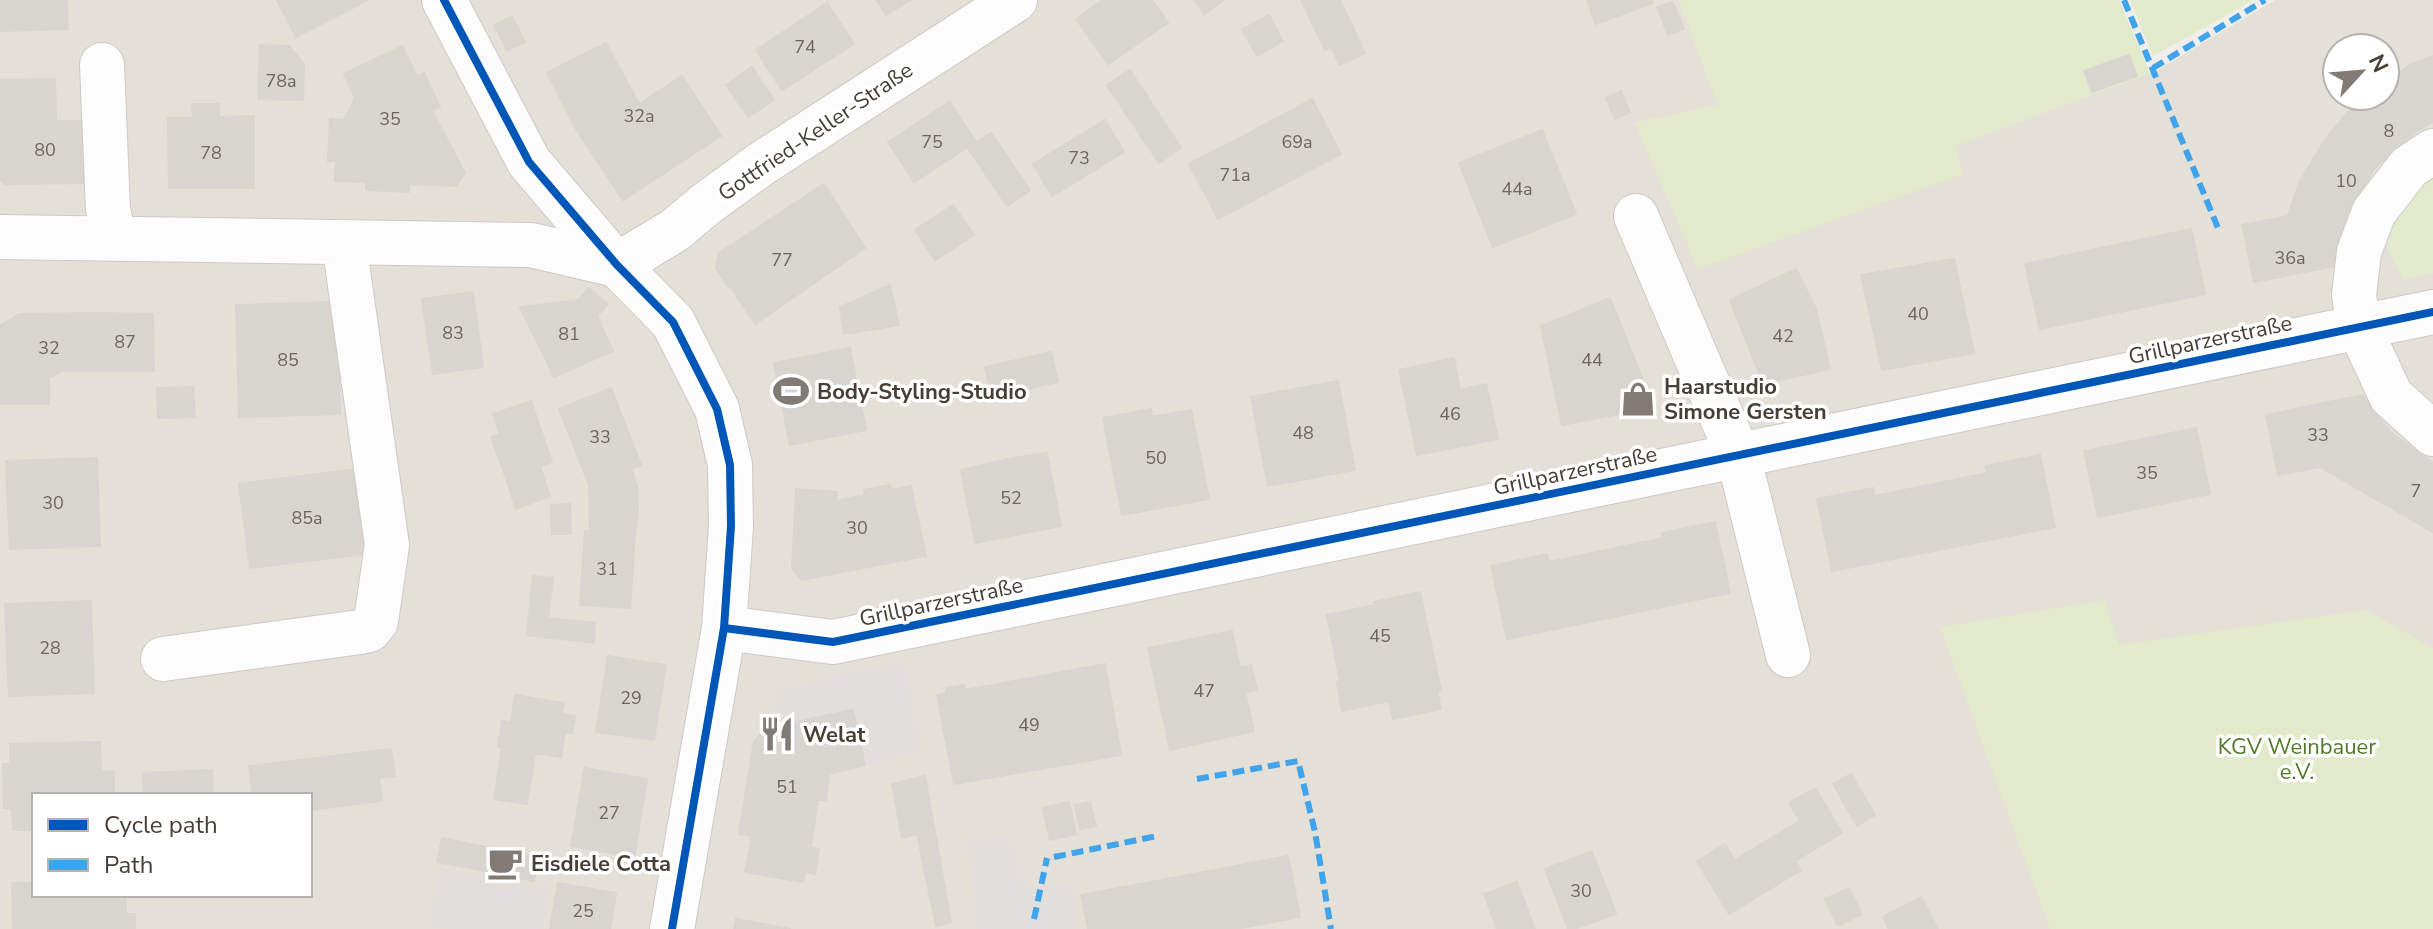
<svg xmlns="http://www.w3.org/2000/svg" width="2433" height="929" viewBox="0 0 2433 929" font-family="'Nunito Sans',sans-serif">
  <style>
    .residential { fill: #e4dfd7; fill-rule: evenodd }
    .green { fill: #e1eaca }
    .parking { fill: #e2dedb }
    .building { fill: #d8d5d1; stroke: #d8d4d0; stroke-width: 2 }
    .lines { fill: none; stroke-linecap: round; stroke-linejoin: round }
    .minor-casing { stroke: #cdc9c6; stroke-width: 46 }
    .minor { stroke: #fdfcfc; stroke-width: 44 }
    .quiet { stroke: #3fa4eb; stroke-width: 6; stroke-dasharray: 12 6; stroke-linecap: butt }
    .cycleway-casing { stroke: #fff; stroke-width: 13 }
    .cycleway { stroke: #0057b8; stroke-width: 8 }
    .labels { text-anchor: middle; stroke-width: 7; stroke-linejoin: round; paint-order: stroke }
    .number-label { font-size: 18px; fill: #6d655e }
    .street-label { font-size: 22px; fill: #473e36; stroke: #fff }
    .poi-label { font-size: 22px; font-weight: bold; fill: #473e36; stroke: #fff; text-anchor: start }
    .park-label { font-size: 22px; fill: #4f7929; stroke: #fff }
  </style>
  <rect width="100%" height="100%" fill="#f0edea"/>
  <path class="residential" d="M0,0H1679L1718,105L1635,123L1963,173L1954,146L2158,70L2275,0H2433V929H0ZM2337,48H2385V96H2337ZM34,795H310V895H34Z"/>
  <path class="green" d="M1679,0H2119L2150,73L1955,146L1963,174L1698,269L1635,123L1718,105Z
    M2130,0H2254L2153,56Z
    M2433,169V273L2403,279L2389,251L2387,226Z
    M2105,600L2119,645L2366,610L2433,648V929H2050L1940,627Z"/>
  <path class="parking" d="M903,662L923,752L865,765L853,710L782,726L775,690Z
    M1010,837L1023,890L1076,883L1079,929H978L968,840Z
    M440,868L550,888L542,929H443L430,927Z"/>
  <path class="building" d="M0,0H67L68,29L0,31Z
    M277,0H368L296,37Z
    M877,0H910L886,15Z
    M1103,0H1152L1168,23L1108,64L1076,19Z
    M1194,0H1224L1204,14Z
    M1301,0H1340L1365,53L1340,65L1331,47L1325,50Z
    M1587,0H1651L1653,3L1596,24Z
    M1673,2L1684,29L1668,35L1657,7Z
    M827,3L854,44L782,90L756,50Z
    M1269,15L1283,41L1257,56L1242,30Z
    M512,16L525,42L507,50L494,25Z
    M606,43L639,104L682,76L721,136L623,200L576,129L547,73Z
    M260,45L289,46L304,64L303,100L258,99Z
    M402,46L417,76L424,73L440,107L432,111L465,173L456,186L409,184V192L366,190V182L335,181L336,161H328L330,119L344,120L355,98L344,74Z
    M2129,55L2137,76L2092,92L2084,71Z
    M2433,56V122L2416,131L2374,169L2351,211L2336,266L2254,282L2242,225L2288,216L2299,183L2326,138L2355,104L2366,96H2385V82L2410,65Z
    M752,67L774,100L748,117L726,85Z
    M1130,70L1181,148L1159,163L1107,85Z
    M55,79L56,121H89L90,183L5,184L0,179V80Z
    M1621,91L1630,112L1615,119L1606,98Z
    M1312,99L1341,154L1282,185L1253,131Z
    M950,102L976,142L914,182L888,142Z
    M192,104H219V117L254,116V188H169L168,118H193Z
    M1105,120L1124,152L1052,196L1033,164Z
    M1542,130L1576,214L1493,247L1459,163Z
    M1253,131L1282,185L1218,219L1189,164Z
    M991,133L1030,190L1007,206L968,148Z
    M824,184L865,248L755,324L730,286L728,287L716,268L719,253Z
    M953,205L974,235L935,260L915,230Z
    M2191,229L2205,294L2040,329L2025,264Z
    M1954,259L1974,353L1882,370L1861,275Z
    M1796,269L1816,309L1830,369L1771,382L1760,376L1730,300Z
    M890,285L899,325L844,334L840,307Z
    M589,288L608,304L597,316L613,351L554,377L520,307L578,300Z
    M473,292L483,367L433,374L422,299Z
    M1610,298L1648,393L1640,410L1562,425L1541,326Z
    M337,302L340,414L239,417L236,305Z
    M97,313L153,314L154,371H97Z
    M97,313V371H62L49,378V404H1V325L19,314Z
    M850,348L866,430L790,445L774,363Z
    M1051,352L1058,382L992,397L985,367Z
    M1454,358L1460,390L1486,384L1498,439L1417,455L1399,370Z
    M1338,381L1355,470L1268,486L1251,397Z
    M193,387L195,417L158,418L157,388Z
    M611,388L641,465L589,485L559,409Z
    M2362,395L2391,433L2433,463V532L2320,467L2278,475L2266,415Z
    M531,401L552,462L506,478L491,437L500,434L493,414Z
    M1151,409L1152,417L1191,410L1209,499L1122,515L1103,418Z
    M2196,428L2210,494L2098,517L2084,451Z
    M1047,453L1061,526L975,543L961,470L1013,458Z
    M2040,455L2055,527L1832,571L1817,499L1873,488L1875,496L1987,473L1985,466Z
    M97,458L100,546L10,549L6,461Z
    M540,466L550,496L516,509L506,478Z
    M364,468L374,553L250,568L239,484Z
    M632,468L637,488L638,508L635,534L590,531L589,485Z
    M890,485L891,490L911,486L926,556L802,580L792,569L796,489L837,492L836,501L865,495L864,490Z
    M570,504L571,534H552L551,505Z
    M1715,522L1730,593L1507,639L1491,566L1547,554L1549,562L1663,538L1662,533Z
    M585,531L635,534L630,608L580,605Z
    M533,576L553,578L548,618L595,623L594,643L527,635Z
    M1420,592L1441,690L1437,691L1441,709L1393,719L1389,701L1342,711L1337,682L1340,681L1327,615L1374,605V602Z
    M91,601L94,693L9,696L5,604Z
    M1232,631L1240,668L1251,665L1257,690L1245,692L1254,731L1170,750L1148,648Z
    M608,656L666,665L654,740L596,732Z
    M1105,664L1121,755L954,784L937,695L947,693L946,688L964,685L965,690Z
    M515,695L564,703L562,714L575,716L572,733L511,723Z
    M853,710L865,765L829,774L826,800H818L811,845H809V847L819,849L815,874L805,872L803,882L745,872L752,836L739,834L754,741L767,728Z
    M502,721L565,732L561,757L498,747Z
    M100,742L101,772L114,771V795H34V830H13L12,808H4L3,764H10V744Z
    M502,747L535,753L527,804L494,799Z
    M391,749L395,776L379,778L382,801L310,810V795H253L249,766Z
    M585,768L647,779L634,857L571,846Z
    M212,770L213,795H144L143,773Z
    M1851,774L1875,815L1857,826L1833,784Z
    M925,776L951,922L936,926L917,834L902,838L892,784Z
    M1815,788L1842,833L1795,861L1801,870L1729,914L1697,861L1725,844L1735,860L1800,821L1789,803Z
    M1069,802L1076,834L1050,840L1043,808Z
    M1090,802L1096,826L1080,829L1075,805Z
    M442,838L476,845L471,868L437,862Z
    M476,845L538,857L534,881L471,868Z
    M1592,851L1616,914L1574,929H1568L1545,869Z
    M1288,856L1300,917L1236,929H1088L1081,895Z
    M1517,882L1535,929H1497L1484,894Z
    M12,883H34V895H126V914H135V929H13Z
    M558,883L616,893L610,929H550Z
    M1849,888L1862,914L1838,926L1825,899Z
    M1921,897L1938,929H1889L1883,917Z
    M736,919L791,929H734Z"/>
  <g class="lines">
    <g class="minor-casing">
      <path id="minor" d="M444,0L529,162L617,265L673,322L717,409L730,465L731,526L724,628L672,929
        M102,65L108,209L114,239
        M2433,151L2409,167L2374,212L2359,252L2354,295L2359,327L2391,396L2433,434
        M1636,216L1738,455L1788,655
        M0,237L531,245L617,265
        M617,265L675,230L706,204L761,164L1015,0
        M724,628L833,642L2433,312
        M163,659L360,632L369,630L376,621L387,545L344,243"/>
    </g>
    <use href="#minor" class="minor"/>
    <path class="quiet" d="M2124,0L2218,228
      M2153,68L2265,0
      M1197,779L1298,761L1315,832L1331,929
      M1054,857L1157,836
      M1034,919L1047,858"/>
    <g class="cycleway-casing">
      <path id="cycleway" d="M444,0L529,162L617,265L673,322L717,409L730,465L731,526L724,628L672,929
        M724,628L833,642L2433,312"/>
    </g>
    <use href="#cycleway" class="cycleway"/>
  </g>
  <defs>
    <g id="stadium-bare" transform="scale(2.76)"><path d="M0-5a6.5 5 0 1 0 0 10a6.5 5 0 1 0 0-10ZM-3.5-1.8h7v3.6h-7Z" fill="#827b75" stroke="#fff" stroke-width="2.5" paint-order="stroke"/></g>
    <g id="shop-bare" transform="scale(2.76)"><path d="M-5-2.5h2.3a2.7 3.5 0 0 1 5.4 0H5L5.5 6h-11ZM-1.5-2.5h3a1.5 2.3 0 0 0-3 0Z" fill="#827b75" stroke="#fff" stroke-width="2.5" paint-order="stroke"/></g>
    <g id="restaurant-bare" transform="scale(2.76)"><path d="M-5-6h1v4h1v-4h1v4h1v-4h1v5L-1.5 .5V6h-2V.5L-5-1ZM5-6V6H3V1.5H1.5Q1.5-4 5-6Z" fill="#827b75" stroke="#fff" stroke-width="2.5" paint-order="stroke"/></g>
    <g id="cafe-bare" transform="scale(2.76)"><path d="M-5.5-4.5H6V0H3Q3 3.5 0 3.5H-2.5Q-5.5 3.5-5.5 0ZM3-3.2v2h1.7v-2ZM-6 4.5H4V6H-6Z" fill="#827b75" stroke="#fff" stroke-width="2.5" paint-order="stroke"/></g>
  </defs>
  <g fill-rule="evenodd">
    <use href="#stadium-bare" x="791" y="391"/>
    <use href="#shop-bare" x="1638" y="399"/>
    <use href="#restaurant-bare" x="777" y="734"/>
    <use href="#cafe-bare" x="505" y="863"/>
  </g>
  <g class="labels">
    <g class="number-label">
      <text x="805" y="53">74</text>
      <text x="281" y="87">78a</text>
      <text x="639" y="122">32a</text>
      <text x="390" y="125">35</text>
      <text x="2389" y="137">8</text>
      <text x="932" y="148">75</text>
      <text x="1297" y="148">69a</text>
      <text x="45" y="156">80</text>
      <text x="211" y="159">78</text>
      <text x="1079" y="164">73</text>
      <text x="1235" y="181">71a</text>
      <text x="2346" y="187">10</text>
      <text x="1517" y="195">44a</text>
      <text x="2290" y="264">36a</text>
      <text x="782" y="266">77</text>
      <text x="1918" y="320">40</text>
      <text x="453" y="339">83</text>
      <text x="569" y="340">81</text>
      <text x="1783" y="342">42</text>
      <text x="125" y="348">87</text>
      <text x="49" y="354">32</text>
      <text x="288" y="366">85</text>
      <text x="1592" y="366">44</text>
      <text x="1450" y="420">46</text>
      <text x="1303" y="439">48</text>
      <text x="2318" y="441">33</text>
      <text x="600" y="443">33</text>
      <text x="1156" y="464">50</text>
      <text x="2147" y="479">35</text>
      <text x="2416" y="497">7</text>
      <text x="1011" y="504">52</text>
      <text x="53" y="509">30</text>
      <text x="307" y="524">85a</text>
      <text x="857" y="534">30</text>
      <text x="607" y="575">31</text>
      <text x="1380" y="642">45</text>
      <text x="50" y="654">28</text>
      <text x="1204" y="697">47</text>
      <text x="631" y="704">29</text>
      <text x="1029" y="731">49</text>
      <text x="787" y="793">51</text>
      <text x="609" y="819">27</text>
      <text x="1581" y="897">30</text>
      <text x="583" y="917">25</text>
    </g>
    <g class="street-label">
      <text transform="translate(815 131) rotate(-34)" y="8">Gottfried-Keller-Straße</text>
      <text transform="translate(2210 339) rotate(-12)" y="8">Grillparzerstraße</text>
      <text transform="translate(1575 470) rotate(-12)" y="8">Grillparzerstraße</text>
      <text transform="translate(941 601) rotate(-12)" y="8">Grillparzerstraße</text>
    </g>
    <g class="poi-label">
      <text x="1664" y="394">Haarstudio<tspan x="1664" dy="25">Simone Gersten</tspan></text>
      <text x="817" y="399">Body-Styling-Studio</text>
      <text x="803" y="742">Welat</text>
      <text x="531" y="871">Eisdiele Cotta</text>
    </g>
    <g class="park-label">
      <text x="2297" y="754">KGV Weinbauer<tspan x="2297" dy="25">e.V.</tspan></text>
    </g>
  </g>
  <rect x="32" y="793" width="280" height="104" fill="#ffffff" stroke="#b5b2af" stroke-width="2"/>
  <rect x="48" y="819" width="40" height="12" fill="#0057b8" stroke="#b5b2af" stroke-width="2"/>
  <text x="104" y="833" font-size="24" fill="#473e36">Cycle path</text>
  <rect x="48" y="859" width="40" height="12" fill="#3fa4eb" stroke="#b5b2af" stroke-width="2"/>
  <text x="104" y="873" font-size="24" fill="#473e36">Path</text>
  <g transform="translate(2361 72) rotate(64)"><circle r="38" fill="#ffffff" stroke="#b5b2af" stroke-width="2"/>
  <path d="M0-6L14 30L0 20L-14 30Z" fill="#827b75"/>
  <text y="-12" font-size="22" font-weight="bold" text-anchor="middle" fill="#473e36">N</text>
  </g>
</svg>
